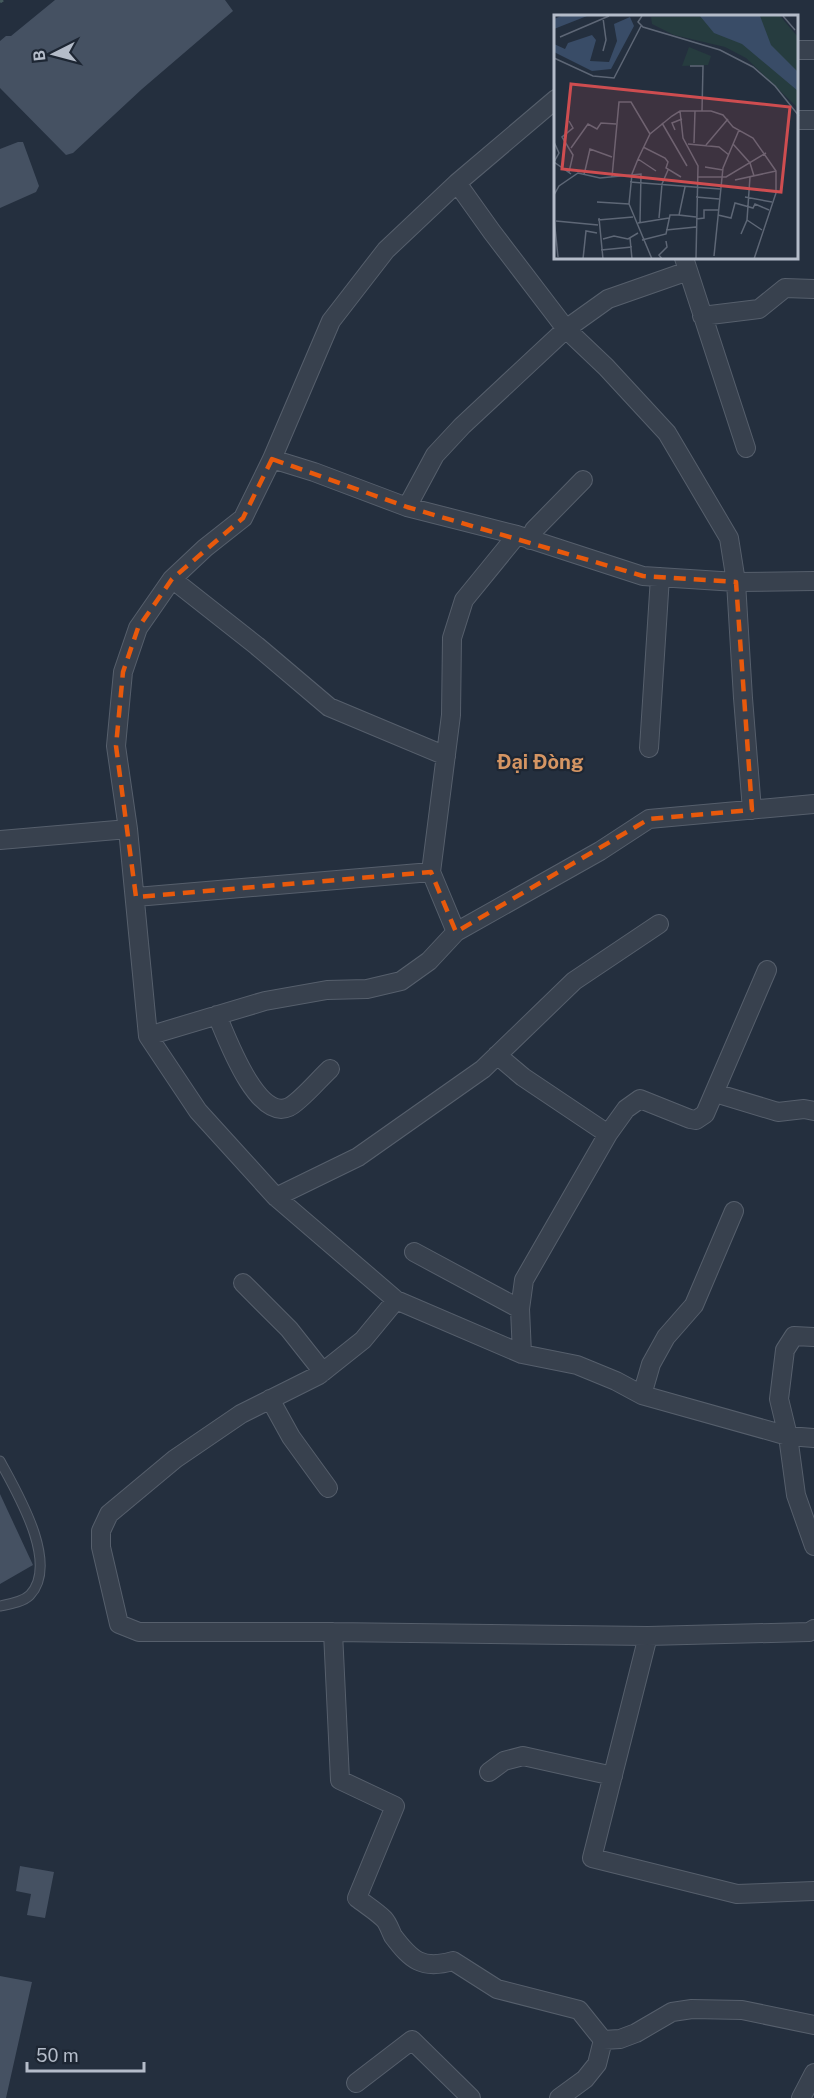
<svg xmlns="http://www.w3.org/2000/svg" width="814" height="2098" viewBox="0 0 814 2098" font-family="'Public Sans',sans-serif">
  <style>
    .building { fill: #455162 }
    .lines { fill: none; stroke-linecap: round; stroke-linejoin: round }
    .service-casing { stroke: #565f6c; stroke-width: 11 }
    .minor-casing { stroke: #565f6c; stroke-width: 20 }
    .path { stroke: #44595c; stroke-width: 3; stroke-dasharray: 4.5 4.5; stroke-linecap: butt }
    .service { stroke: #38414e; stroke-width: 9 }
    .minor { stroke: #38414e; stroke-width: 18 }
    .marked { fill: none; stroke: #e8590c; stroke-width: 4.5; stroke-dasharray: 12 8; stroke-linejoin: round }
    .labels { text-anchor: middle; stroke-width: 4.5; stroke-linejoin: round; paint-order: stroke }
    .quarter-label { font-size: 20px; font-weight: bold; fill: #d59563; stroke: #1d2633 }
    .inset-road { fill: none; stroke: #5e6776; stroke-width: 1.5 }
    .view { fill: #ce4d50; fill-opacity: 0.15; stroke: #ce4d50; stroke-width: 3 }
    .inset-edge { fill: none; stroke: #b4bcc9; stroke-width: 3 }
  </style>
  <rect width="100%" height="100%" fill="#242f3e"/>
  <path class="building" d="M55,0H225L233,11L142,89L73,153L66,155L0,88V41L6,36H11Z
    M18,142H23L39,186L36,192L0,208V149Z
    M0,1494L33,1565L0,1584Z
    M20,1866L54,1872L45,1918L27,1915L31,1894L16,1891Z
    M0,1976L32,1982L6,2098H0Z"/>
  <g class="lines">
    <g class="service-casing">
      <path id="service" d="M0,1461C16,1491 60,1563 30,1595C23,1602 10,1604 0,1606"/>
    </g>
    <g class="minor-casing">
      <path id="minor" d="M798,50H814
        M556,99L457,183L386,250L331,321L272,459L243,518L205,548L172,579L138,628L123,672L116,746L128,829L148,1036L198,1111L276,1197L396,1300L522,1354L577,1365L616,1381L642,1395L788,1436L814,1438
        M798,120H814
        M457,183L492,232L566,329L606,367L667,433L729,538L736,582L743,698L752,810
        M684,258L746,448
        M702,316L759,309L785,288L814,289
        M272,459L314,472L407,507L517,535L643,576L736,582L814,581
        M407,507L435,455L462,426L566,329L608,299L688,271
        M530,540L534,530L583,480
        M172,579L257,646L329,707L446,756
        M649,748L660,577
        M0,840L128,829
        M136,897L431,872
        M456,932L431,872L451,715L452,638L464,600L517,535
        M217,1015C226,1036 257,1122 289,1107C300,1102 320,1078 330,1069
        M148,1036L265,1001L327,990L367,989L401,981L429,961L456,932L600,851L649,819L814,804
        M497,1055L523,1077L608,1134
        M715,1093L778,1112L804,1109L814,1111
        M276,1197L358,1157L483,1069L574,981L659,924
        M414,1252L520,1309
        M243,1283L289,1329L323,1372
        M396,1300L363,1340L319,1375L241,1414L175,1459L109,1514L101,1531V1547L119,1624L139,1632H333L648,1636L809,1632L814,1629
        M814,1337L794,1336L785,1350L779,1399L788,1436L796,1495L814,1546
        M522,1354L520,1309L524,1280L608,1134L626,1109L640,1099L690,1119L696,1120L705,1114L767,970
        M642,1395L651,1364L666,1337L694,1305L734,1211
        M270,1399L291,1437L328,1488
        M333,1632L340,1780L395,1806L357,1898C366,1905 376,1911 384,1919C388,1923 390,1930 393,1936C411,1960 422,1970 453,1961L497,1989L579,2010L603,2040
        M648,1636L592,1858L737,1894L814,1891
        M489,1772L504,1761L523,1756L613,1776
        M356,2083L412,2040L471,2098
        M559,2098L585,2079L597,2064L603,2040L620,2039L636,2033L672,2012L692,2009L742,2010L814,2025
        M801,2098L814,2073"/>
    </g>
    <path class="path" d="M0,2L3,0"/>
    <use href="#service" class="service"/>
    <use href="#minor" class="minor"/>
  </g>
  <path class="marked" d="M272,459L407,507L643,576L736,582L752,810L649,819L456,932L431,872L136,897L116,746L123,672L138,628L172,579L243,518Z"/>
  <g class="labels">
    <g class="quarter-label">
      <text x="540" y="769">Đại Đòng</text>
    </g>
  </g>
  <g transform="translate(554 15)">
    <rect width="244" height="244" fill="#242f3e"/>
    <path d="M226,1L244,22V93L192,43L171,32L120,20L98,9L97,2ZM135,32L157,41L154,50L128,51Z" fill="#263c3f"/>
    <path d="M7,1H33L0,14V4ZM146,1H206L217,30L244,57V76L188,29L160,18ZM76,2L80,11L57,54L38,56L0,37V29L11,34L14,28L38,20L42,25L36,46L55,47L63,26L60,9Z" fill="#394c67"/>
    <path class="inset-road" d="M88,1L84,7L89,12L166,35L199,52L221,71L245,101M229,1L241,15M49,3L52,25L49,36M6,22L55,1M0,43L39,61L60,63L87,11M136,51H149L148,96M126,96L129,123L144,151L142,243M15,106L19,113L8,122L19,140L15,157M108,108L133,151M121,115L118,108L128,104M0,127L5,138L0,147L17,159M140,128L141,96M134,129L165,132L175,140M179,129L196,148L200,161M152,130L174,104M89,132L111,143L114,147L112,153L127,162M17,133L34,109L43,114L47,108L62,109M84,144L102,156M151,152L169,155M30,160L36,134L58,142M58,162L65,87H77L96,119M143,162H172L212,138M181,165L222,156M76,167L166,174M131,172L125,200L142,202M0,180L5,171L24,158L46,163L87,159L86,207M142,182L165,184M191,182L218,187M43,187L75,189M164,200L177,203L181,188L199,193L201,189L215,195M0,203L4,242M45,203L49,244M105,203L108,169L114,155M142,204L150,203V195H164M44,205L79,202M193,205L208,215M2,206L44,210M84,208L115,203M112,215L142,212M187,219L193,205L196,162M76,223L78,244M49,224L60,221L74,224L84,218M88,225L112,219L116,200H125M47,235L78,232M160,241L169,153L185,115M29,244L32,216L43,218M98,244L75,189L78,159L84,144L96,119L118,101L126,96H157L169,100L179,112L199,123L222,156V178L200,244M108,244L105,240L113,232L112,226M141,244H177"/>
    <path class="view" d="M17,69L236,92L227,177L8,154Z"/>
    <rect width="244" height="244" class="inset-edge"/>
  </g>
  <g transform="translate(54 54) rotate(264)" stroke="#1d2633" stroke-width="4.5" paint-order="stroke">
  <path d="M0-4.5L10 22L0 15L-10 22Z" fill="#b4bcc9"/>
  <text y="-9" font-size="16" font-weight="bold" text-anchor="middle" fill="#b4bcc9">B</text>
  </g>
  <path d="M27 2062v9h117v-9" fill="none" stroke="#b4bcc9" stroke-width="3"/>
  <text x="36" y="2062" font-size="18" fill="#b4bcc9" stroke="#1d2633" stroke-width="4.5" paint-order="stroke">50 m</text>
</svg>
